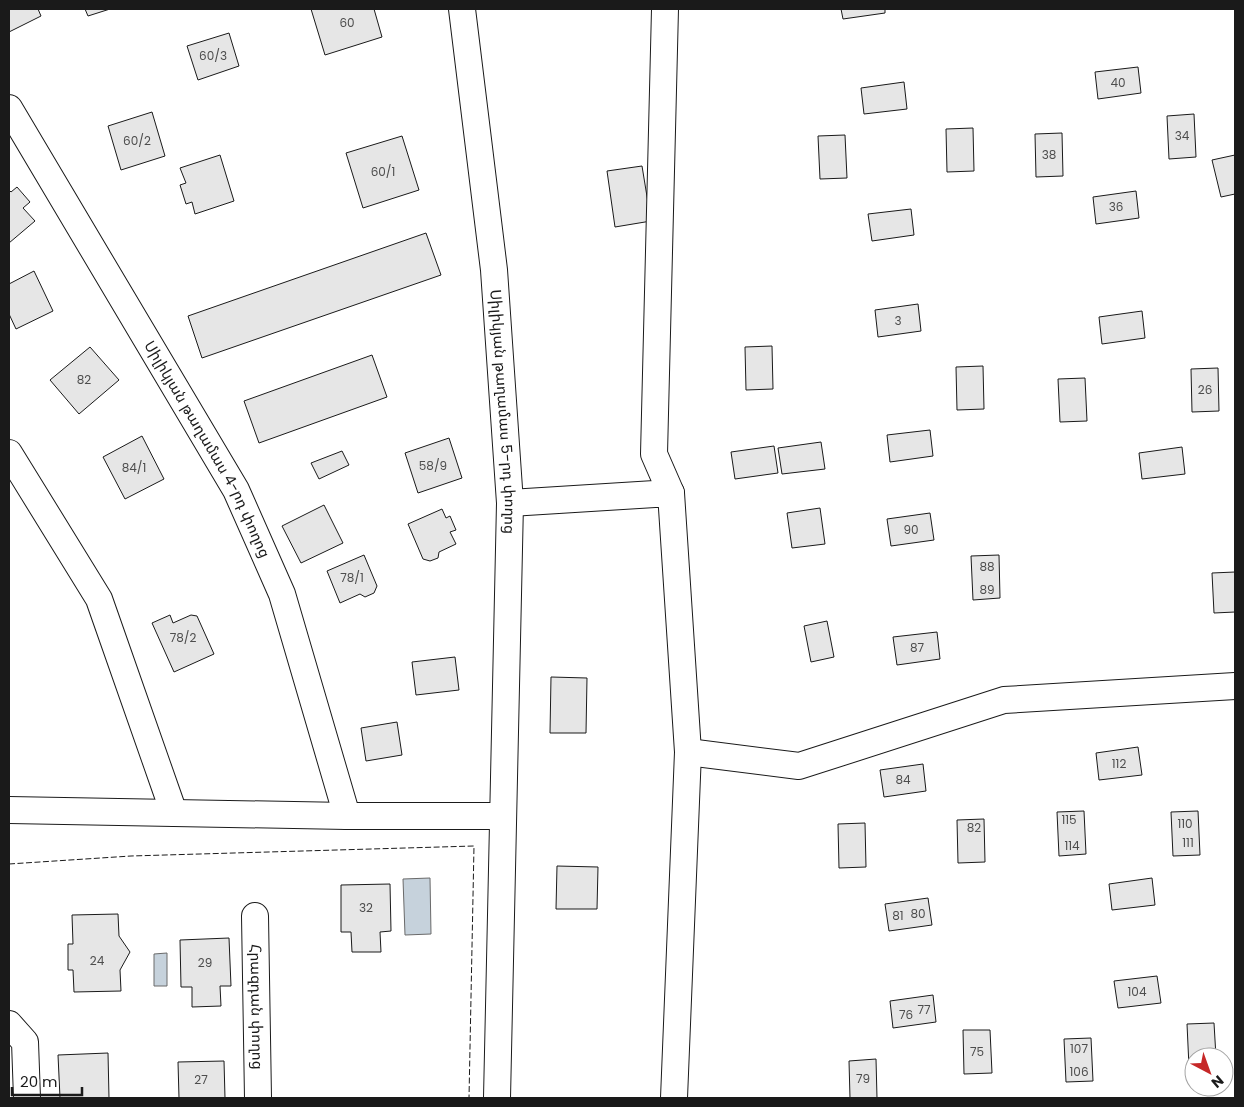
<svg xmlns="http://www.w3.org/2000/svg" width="1244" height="1107" viewBox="0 0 1244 1107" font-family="Poppins,'Noto Sans Armenian',sans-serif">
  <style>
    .water { fill: #c6d2dc; stroke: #6a6a6a }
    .building { fill: #e6e6e6; stroke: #1a1a1a }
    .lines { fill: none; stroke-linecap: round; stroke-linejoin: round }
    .minor-casing { stroke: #1a1a1a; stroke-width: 28 }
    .minor { stroke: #fff; stroke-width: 26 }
    .fence { stroke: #1a1a1a; stroke-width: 1; stroke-dasharray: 6 2.5; stroke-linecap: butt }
    .labels { text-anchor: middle; stroke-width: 4; stroke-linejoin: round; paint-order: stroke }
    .number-label { font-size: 12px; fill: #4d4d4d }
    .street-label { font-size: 15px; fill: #1a1a1a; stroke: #fff }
  </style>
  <rect width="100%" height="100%" fill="#fff"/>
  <path class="water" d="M430,878L431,934L405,935L403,879Z
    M167,953V986H154V954Z"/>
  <path class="building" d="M9,9H38L41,16L9,32Z
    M85,9H110L88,16Z
    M311,9H374L382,37L325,55Z
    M841,9H885V13L843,19Z
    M229,33L239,66L198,80L187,46Z
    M1138,67L1141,93L1098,99L1095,72Z
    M904,82L907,109L864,114L861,88Z
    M152,112L165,156L121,170L108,126Z
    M1194,114L1196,157L1169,159L1167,116Z
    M973,128L974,171L947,172L946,129Z
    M1062,133L1063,176L1036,177L1035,134Z
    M845,135L847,178L820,179L818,136Z
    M402,136L419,190L363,208L346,153Z
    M220,155L234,201L195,214L192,202L186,204L180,185L186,183L180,168Z
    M1235,155V194L1221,197L1212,160Z
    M642,166L651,221L615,227L607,171Z
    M17,187L30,202L23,208L35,221L9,243V190L11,192Z
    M1136,191L1139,218L1096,224L1093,197Z
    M911,209L914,235L872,241L868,214Z
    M426,233L441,275L202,358L188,316Z
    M34,271L53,311L16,329L9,314V284Z
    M918,304L921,331L878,337L875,310Z
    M1142,311L1145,338L1102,344L1099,317Z
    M772,346L773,389L746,390L745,347Z
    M90,347L119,380L79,414L50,380Z
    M372,355L387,397L259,443L244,401Z
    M983,366L984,409L957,410L956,367Z
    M1218,368L1219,411L1192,412L1191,369Z
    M1085,378L1087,421L1060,422L1058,379Z
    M930,430L933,456L890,462L887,435Z
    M142,436L164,479L125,499L103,457Z
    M449,438L462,478L418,493L405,453Z
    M821,442L825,469L782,474L778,448Z
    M774,446L778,473L735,479L731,452Z
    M1182,447L1185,474L1142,479L1139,453Z
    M342,451L349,465L319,479L311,463Z
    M324,505L343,543L301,563L282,526Z
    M820,508L825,544L792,548L787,513Z
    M442,509L446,518L450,516L456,530L450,532L456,544L439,552L438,558L430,561L423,559L408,524Z
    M930,513L934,540L891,546L887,519Z
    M364,555L377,586L374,593L365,597L360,594L340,603L327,571Z
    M999,555L1000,598L973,600L971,556Z
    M1235,572V612L1214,613L1212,573Z
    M170,615L173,623L191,615L197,616L214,654L174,672L152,623Z
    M827,621L834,657L811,662L804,626Z
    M937,632L940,659L897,665L893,637Z
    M455,657L459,690L416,695L412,662Z
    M551,677L587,678L586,733H550Z
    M397,722L402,755L366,761L361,728Z
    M1138,747L1142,775L1099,780L1096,753Z
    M923,764L926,791L884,797L880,770Z
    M1084,811L1086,854L1059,856L1057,812Z
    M1198,811L1200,855L1173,856L1171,812Z
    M984,819L985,862L958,863L957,820Z
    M865,823L866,867L839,868L838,824Z
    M557,866L598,867L597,909H556Z
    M1152,878L1155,905L1112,910L1109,884Z
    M390,884L391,931L380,932L381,952H352L351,932H341V885Z
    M928,898L932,925L889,931L885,904Z
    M118,914L119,936L130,952L120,970L121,991L74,992L73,970H68V944H73L72,915Z
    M229,938L231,986H220L221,1006L192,1007V987H181L180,940Z
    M1157,976L1161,1003L1118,1008L1114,981Z
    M933,995L936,1022L893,1028L890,1001Z
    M1214,1023L1216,1057H1194V1067H1189L1187,1024Z
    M963,1030H990L992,1073L964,1074Z
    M1091,1038L1093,1081L1066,1082L1064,1039Z
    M108,1053L109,1098H60L58,1055Z
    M876,1059L877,1098H850L849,1061Z
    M224,1061L225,1098H179L178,1062Z"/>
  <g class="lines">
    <g class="minor-casing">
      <g id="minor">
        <path id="s1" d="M462,9L494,270L510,503L497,1098"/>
        <path d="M665,9L654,454L671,493"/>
        <path id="s2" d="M9,108L236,490L282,594L347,816"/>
        <path d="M9,453L99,599L174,813"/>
        <path d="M510,503L671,493L688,752L674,1098"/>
        <path d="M688,752L799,766L1004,700L1235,686"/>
        <path d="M9,810L347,816H503"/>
        <path id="s3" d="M255,916L258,1098"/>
        <path d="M9,1024L25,1042L27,1098"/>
      </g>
    </g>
    <use href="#minor" class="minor"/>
    <path class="fence" d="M9,864L131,856L474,846L469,1098"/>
  </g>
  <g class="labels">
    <g class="number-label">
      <text x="347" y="27">60</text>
      <text x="213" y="60">60/3</text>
      <text x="1118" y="87">40</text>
      <text x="1182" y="140">34</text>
      <text x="137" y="145">60/2</text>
      <text x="1049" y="159">38</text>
      <text x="383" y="176">60/1</text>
      <text x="1116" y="211">36</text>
      <text x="898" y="325">3</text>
      <text x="84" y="384">82</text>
      <text x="1205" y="394">26</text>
      <text x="433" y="470">58/9</text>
      <text x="134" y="472">84/1</text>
      <text x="911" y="534">90</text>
      <text x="987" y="571">88</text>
      <text x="352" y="582">78/1</text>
      <text x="987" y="594">89</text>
      <text x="183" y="642">78/2</text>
      <text x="917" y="652">87</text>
      <text x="1119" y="768">112</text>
      <text x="903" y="784">84</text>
      <text x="1069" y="824">115</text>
      <text x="1185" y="828">110</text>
      <text x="974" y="832">82</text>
      <text x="1188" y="847">111</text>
      <text x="1072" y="850">114</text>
      <text x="366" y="912">32</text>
      <text x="918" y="918">80</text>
      <text x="898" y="920">81</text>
      <text x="97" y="965">24</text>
      <text x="205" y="967">29</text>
      <text x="1137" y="996">104</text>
      <text x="924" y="1014">77</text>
      <text x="906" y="1019">76</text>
      <text x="1079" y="1053">107</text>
      <text x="977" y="1056">75</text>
      <text x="1079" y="1076">106</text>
      <text x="863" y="1083">79</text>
      <text x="201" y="1084">27</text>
    </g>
    <g class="street-label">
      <text dy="5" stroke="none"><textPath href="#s1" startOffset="405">Սիլիկյան թաղամաս 5-րդ փողոց</textPath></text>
      <text dy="5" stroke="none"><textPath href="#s2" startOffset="395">Սիլիկյան թաղամաս 4-րդ փողոց</textPath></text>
      <text dy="5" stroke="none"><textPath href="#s3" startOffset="91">Հրազդան փողոց</textPath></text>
    </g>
  </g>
  <rect width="1244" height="1107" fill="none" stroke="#1a1a1a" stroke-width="20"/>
  <g transform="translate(1209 1072) rotate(139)"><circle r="24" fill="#ffffff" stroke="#a3a3a3"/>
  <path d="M0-4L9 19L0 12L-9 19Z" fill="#c62828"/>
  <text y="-8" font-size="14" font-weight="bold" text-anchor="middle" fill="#1a1a1a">N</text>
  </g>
  <path d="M12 1087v8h70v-8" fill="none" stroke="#1a1a1a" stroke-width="2.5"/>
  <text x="20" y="1087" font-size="15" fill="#1a1a1a" stroke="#ffffff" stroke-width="4" paint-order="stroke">20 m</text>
</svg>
